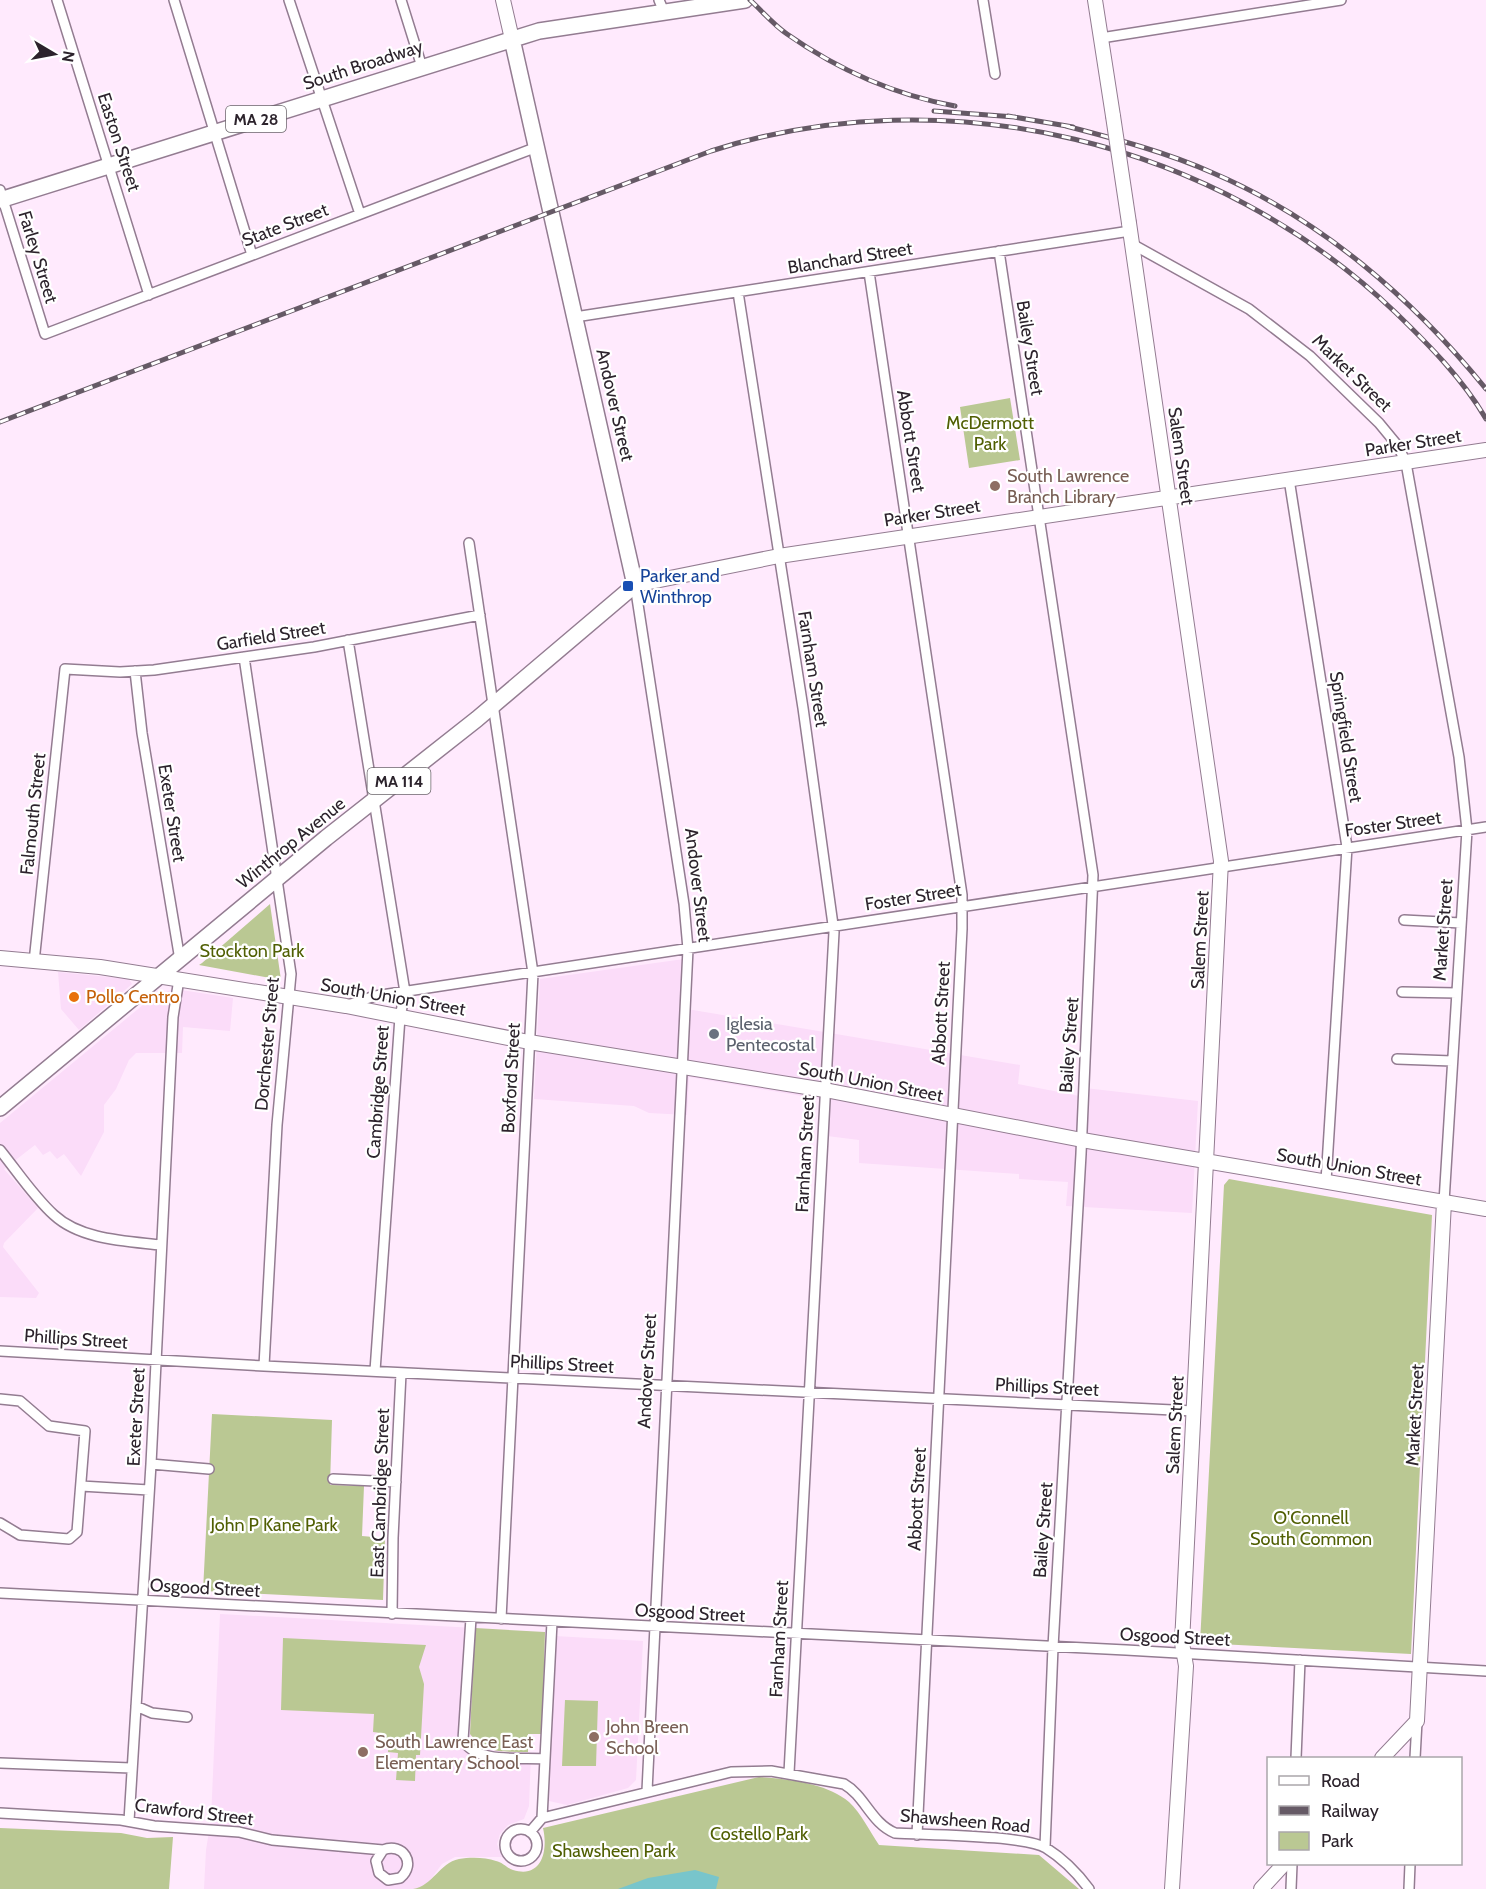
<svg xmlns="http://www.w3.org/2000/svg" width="1486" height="1889" viewBox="0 0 1486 1889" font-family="Cabin,sans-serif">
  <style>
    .built { fill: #fbdcf9 }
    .green { fill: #bac893 }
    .water { fill: #78c5cb }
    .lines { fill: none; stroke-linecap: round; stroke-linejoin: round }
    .street-casing { stroke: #937c91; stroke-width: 12 }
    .secondary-casing { stroke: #937c91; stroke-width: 16 }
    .primary-casing { stroke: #937c91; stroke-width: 18 }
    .street { stroke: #fff; stroke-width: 9 }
    .secondary { stroke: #fff; stroke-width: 14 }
    .primary { stroke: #fff; stroke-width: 15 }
    .rail-casing { stroke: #665a66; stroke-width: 5 }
    .rail { stroke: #fff; stroke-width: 3; stroke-dasharray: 9; stroke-linecap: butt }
    .secondary-bridge-casing { stroke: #937c91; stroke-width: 16; stroke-linecap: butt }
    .secondary-bridge { stroke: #fff; stroke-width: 14 }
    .education-dot { fill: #8d6e63; stroke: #fff; stroke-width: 2 }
    .transit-dot { fill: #1a4fb4; stroke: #fff; stroke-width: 2 }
    .food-dot { fill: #e8710a; stroke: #fff; stroke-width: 2 }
    .worship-dot { fill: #6b7280; stroke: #fff; stroke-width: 2 }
    .labels { text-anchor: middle; stroke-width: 4.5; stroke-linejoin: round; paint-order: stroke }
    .shield { fill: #fff; stroke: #6b656b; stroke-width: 1.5 }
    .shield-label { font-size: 16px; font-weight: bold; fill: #2c232c }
    .street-label { font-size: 18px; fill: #2c232c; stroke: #fff }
    .park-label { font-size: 18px; fill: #505f03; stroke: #fff }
    .education-label { font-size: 18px; fill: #785e54; stroke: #fff; text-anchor: start }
    .transit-label { font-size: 18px; fill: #164399; stroke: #fff; text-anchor: start }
    .food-label { font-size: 18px; fill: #c56008; stroke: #fff; text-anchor: start }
    .worship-label { font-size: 18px; fill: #5b616d; stroke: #fff; text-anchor: start }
  </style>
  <rect width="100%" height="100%" fill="#ffeafd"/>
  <path class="built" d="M684,959L681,1008L1020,1065L1018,1084L1084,1097L1085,1088L1198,1101L1192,1213L1066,1206L1068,1182L1019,1179V1174L859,1163V1140L827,1136L831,1101L689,1077L687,1115L649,1113L634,1106L534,1099L540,979Z
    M58,972L129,979L132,984L79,1030L61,1009Z
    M175,989L233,998L230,1031L183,1027L182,1053H136L129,1060L116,1089L104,1105V1132L81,1176L64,1154L57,1159L50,1151L43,1155L35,1145L4,1169L38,1208L4,1243L3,1247L39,1293L36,1298L0,1297V1123L155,995Z
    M220,1614L475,1628L499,1751L531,1753L529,1806L524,1819L508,1825L500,1834L497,1844L502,1857H455L442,1864L425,1887L413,1889H204L206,1850L211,1819Z
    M555,1636L643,1641L636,1780L628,1788L567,1805L549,1801L547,1796Z"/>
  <path class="green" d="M1010,398L1020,460L969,468L960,407Z
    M270,904L281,980L199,965L202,963Z
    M1229,1179L1432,1215L1411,1654L1200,1643L1224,1185Z
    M212,1414L332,1420L330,1485L364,1486L362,1536L385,1538L383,1600L203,1591Z
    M475,1628L545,1632L542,1734H528V1752C503,1751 486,1755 470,1734Z
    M283,1638L426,1645L419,1667L424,1684L420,1755H416L415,1781L396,1780L398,1753L388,1752L389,1743L381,1742V1733L373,1732L374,1714L281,1710Z
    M565,1700L598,1701L596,1766H562Z
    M759,1777C787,1779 827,1783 849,1802C861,1813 870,1832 879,1845L1039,1855L1079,1889H413C433,1886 439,1863 459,1859C470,1857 485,1857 496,1861C502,1862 507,1868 513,1870C543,1879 548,1849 543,1828Z
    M0,1828L121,1833L147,1838L173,1837L169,1889H0Z"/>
  <path class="water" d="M695,1870L719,1877L716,1889H618L648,1878Z"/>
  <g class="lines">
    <g class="street-casing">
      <path id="street" d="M57,0L149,295
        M174,0L252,255
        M289,0L360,214
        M401,0L422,67
        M659,0L664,12
        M983,0L995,74
        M1101,38L1341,0
        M0,190L45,334L537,147
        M1132,244L1249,309L1310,356L1379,423L1398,446L1406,463L1459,757L1467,830L1444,1202
        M999,251L1093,875L1081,1154L1053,1647L1045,1847
        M869,272L962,895V929L917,1835
        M738,292L803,708L834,932L789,1773
        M575,317L1130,231
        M1289,479L1347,847L1326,1181
        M469,543L533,973L501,1619
        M635,585L684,904L688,949L647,1791
        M348,640L405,992L400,1017L375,1371
        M244,657L291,974L277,1125L264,1366
        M135,671L142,733L180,960
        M1404,920L1461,923
        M34,962L65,669L120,672L154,670L314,647L480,615
        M1402,992L1457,993
        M348,1005L375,996L1486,827
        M1397,1059L1452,1061
        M0,1150C17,1171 34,1197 54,1215C81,1240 127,1241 161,1245
        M0,1351L264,1366L1194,1411
        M0,1399L20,1401L49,1426L85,1431L77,1532L69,1539L20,1535L0,1523
        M151,1464L209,1469
        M333,1479L396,1482
        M81,1486L149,1490
        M0,1593L1126,1650L1486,1671
        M392,1614L393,1538L401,1373
        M471,1618L463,1740C476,1764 521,1757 545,1759
        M136,1706L152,1713L187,1717
        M1296,1758L1300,1660
        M1415,1758L1417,1721
        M0,1763L131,1768
        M0,1813L121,1820L154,1826L239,1832L272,1840L383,1850C403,1842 417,1864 400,1878L388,1880L379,1873L376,1861L383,1850
        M542,1818L552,1622
        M129,1821L151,1464L173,1017L179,979
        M505 1845a16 16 0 1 1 32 0a16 16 0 1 1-32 0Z
        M530,1832L542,1818L731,1772L771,1771L844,1784C865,1796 871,1823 895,1833C924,1835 1026,1835 1046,1848C1062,1858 1078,1874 1089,1889
        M1291,1889L1292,1864
        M1409,1889L1410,1864"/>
    </g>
    <g class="secondary-casing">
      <path id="secondary" d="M503,0L512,39
        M1095,0L1113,116
        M1129,223L1221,861L1182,1643L1186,1666L1172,1889
        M635,585L779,556L1486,450
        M0,958L100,967L346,1006L529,1042L825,1090L1082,1140L1486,1209
        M1382,1758L1417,1721L1444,1202
        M1261,1889L1284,1864"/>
    </g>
    <g class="primary-casing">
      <path id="primary" d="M0,200L539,31L745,0
        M0,1108L326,838L477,719L635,585L512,39"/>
    </g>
    <use href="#street" class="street"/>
    <use href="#secondary" class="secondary"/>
    <use href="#primary" class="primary"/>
    <g class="rail-casing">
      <path id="rail" d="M750,0C762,11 774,25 787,34C837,69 895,95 955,106
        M934,111L1015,117
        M1008,116L1073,127
        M1066,126C1116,139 1166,152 1213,173C1321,219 1413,299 1486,389
        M0,422L711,151C947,75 1217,142 1395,312C1428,344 1463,379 1486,419"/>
    </g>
    <use href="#rail" class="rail"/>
    <g class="secondary-bridge-casing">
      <path id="secondary-bridge" d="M1113,116L1129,223"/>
    </g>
    <use href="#secondary-bridge" class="secondary-bridge"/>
  </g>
  <g class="education-dot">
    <circle cx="995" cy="486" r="6"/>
    <circle cx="594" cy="1737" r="6"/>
    <circle cx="363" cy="1752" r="6"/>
  </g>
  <rect class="transit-dot" x="622" y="580" width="12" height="12" rx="3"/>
  <circle class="food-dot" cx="74" cy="997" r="6"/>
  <circle class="worship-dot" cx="714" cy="1034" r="6"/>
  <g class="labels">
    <g class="shield">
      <rect x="226" y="106" width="60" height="26" rx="4.5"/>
      <rect x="367.5" y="768" width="63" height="26" rx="4.5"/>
    </g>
    <g class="shield-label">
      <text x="256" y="125">MA 28</text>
      <text x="399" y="787">MA 114</text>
    </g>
    <g class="street-label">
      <text transform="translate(363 65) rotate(-18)" y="6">South Broadway</text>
      <text transform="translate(119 142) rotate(72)" y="6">Easton Street</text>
      <text transform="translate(285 225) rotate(-21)" y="6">State Street</text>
      <text transform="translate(38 257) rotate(73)" y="6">Farley Street</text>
      <text transform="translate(850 258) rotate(-9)" y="6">Blanchard Street</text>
      <text transform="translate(1030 348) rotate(81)" y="6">Bailey Street</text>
      <text transform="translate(1352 373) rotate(44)" y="6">Market Street</text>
      <text transform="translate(615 405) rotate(77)" y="6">Andover Street</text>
      <text transform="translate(911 441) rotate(81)" y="6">Abbott Street</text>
      <text transform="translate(1413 443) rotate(-9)" y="6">Parker Street</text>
      <text transform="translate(1181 456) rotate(82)" y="6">Salem Street</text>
      <text transform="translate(932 513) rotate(-9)" y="6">Parker Street</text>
      <text transform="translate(271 636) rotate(-9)" y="6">Garfield Street</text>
      <text transform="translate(813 669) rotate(81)" y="6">Farnham Street</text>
      <text transform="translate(1346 737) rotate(81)" y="6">Springfield Street</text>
      <text transform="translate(172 813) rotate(81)" y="6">Exeter Street</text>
      <text transform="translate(33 814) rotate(-84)" y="6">Falmouth Street</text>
      <text transform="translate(1393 824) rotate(-8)" y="6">Foster Street</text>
      <text transform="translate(291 843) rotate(-39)" y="6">Winthrop Avenue</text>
      <text transform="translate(698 885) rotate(83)" y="6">Andover Street</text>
      <text transform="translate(913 897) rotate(-9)" y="6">Foster Street</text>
      <text transform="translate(1443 930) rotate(-86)" y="6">Market Street</text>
      <text transform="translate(1200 940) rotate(-87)" y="6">Salem Street</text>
      <text transform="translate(393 997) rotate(10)" y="6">South Union Street</text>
      <text transform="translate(941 1013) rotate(-87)" y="6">Abbott Street</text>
      <text transform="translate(267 1044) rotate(-85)" y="6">Dorchester Street</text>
      <text transform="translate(1069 1045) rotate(-86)" y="6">Bailey Street</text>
      <text transform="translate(511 1078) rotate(-87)" y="6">Boxford Street</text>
      <text transform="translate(871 1082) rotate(11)" y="6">South Union Street</text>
      <text transform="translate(378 1092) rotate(-86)" y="6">Cambridge Street</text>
      <text transform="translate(805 1154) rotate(-87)" y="6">Farnham Street</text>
      <text transform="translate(1349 1167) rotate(10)" y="6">South Union Street</text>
      <text transform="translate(76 1339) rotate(4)" y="6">Phillips Street</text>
      <text transform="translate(562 1364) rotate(3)" y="6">Phillips Street</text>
      <text transform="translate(647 1371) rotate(-87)" y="6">Andover Street</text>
      <text transform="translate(1047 1387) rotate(3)" y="6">Phillips Street</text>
      <text transform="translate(1415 1415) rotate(-87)" y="6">Market Street</text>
      <text transform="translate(136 1417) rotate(-87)" y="6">Exeter Street</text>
      <text transform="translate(1175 1425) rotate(-87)" y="6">Salem Street</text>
      <text transform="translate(380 1493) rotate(-88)" y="6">East Cambridge Street</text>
      <text transform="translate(917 1499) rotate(-87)" y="6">Abbott Street</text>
      <text transform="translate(1043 1530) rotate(-86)" y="6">Bailey Street</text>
      <text transform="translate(205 1588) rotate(3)" y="6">Osgood Street</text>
      <text transform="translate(690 1613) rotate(3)" y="6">Osgood Street</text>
      <text transform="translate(1175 1637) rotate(3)" y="6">Osgood Street</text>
      <text transform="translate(779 1639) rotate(-87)" y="6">Farnham Street</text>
      <text transform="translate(194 1812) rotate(7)" y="6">Crawford Street</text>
      <text transform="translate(965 1821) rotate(5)" y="6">Shawsheen Road</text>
    </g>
    <g class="park-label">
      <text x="990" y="429">McDermott<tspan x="990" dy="21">Park</tspan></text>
      <text x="252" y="957">Stockton Park</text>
      <text x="1311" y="1524">O'Connell<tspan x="1311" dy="21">South Common</tspan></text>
      <text x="274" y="1531">John P Kane Park</text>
      <text x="759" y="1840">Costello Park</text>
      <text x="614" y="1857">Shawsheen Park</text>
    </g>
    <g class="education-label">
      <text x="1007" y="482">South Lawrence<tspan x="1007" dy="21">Branch Library</tspan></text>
      <text x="606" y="1733">John Breen<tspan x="606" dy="21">School</tspan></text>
      <text x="375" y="1748">South Lawrence East<tspan x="375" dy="21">Elementary School</tspan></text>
    </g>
    <g class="transit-label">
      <text x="640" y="582">Parker and<tspan x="640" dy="21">Winthrop</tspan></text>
    </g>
    <g class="food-label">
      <text x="86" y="1003">Pollo Centro</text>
    </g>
    <g class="worship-label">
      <text x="726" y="1030">Iglesia<tspan x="726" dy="21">Pentecostal</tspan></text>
    </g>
  </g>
  <rect x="1267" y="1757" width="195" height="108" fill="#ffffff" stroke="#aba7ab" stroke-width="1.5"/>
  <rect x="1279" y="1776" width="30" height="9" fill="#ffffff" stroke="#aba7ab" stroke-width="1.5"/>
  <text x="1321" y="1787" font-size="18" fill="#2c232c">Road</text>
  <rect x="1279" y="1806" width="30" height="9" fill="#665a66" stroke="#aba7ab" stroke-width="1.5"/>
  <text x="1321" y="1817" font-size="18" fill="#2c232c">Railway</text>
  <rect x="1279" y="1832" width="30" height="18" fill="#bac893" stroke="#aba7ab" stroke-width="1.5"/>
  <text x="1321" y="1847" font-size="18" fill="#2c232c">Park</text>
  <g transform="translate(54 54) rotate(100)" stroke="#ffffff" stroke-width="4.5" paint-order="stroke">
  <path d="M0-4.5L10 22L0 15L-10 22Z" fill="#2c232c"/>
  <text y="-9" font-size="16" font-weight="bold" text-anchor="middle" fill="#2c232c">N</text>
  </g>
</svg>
